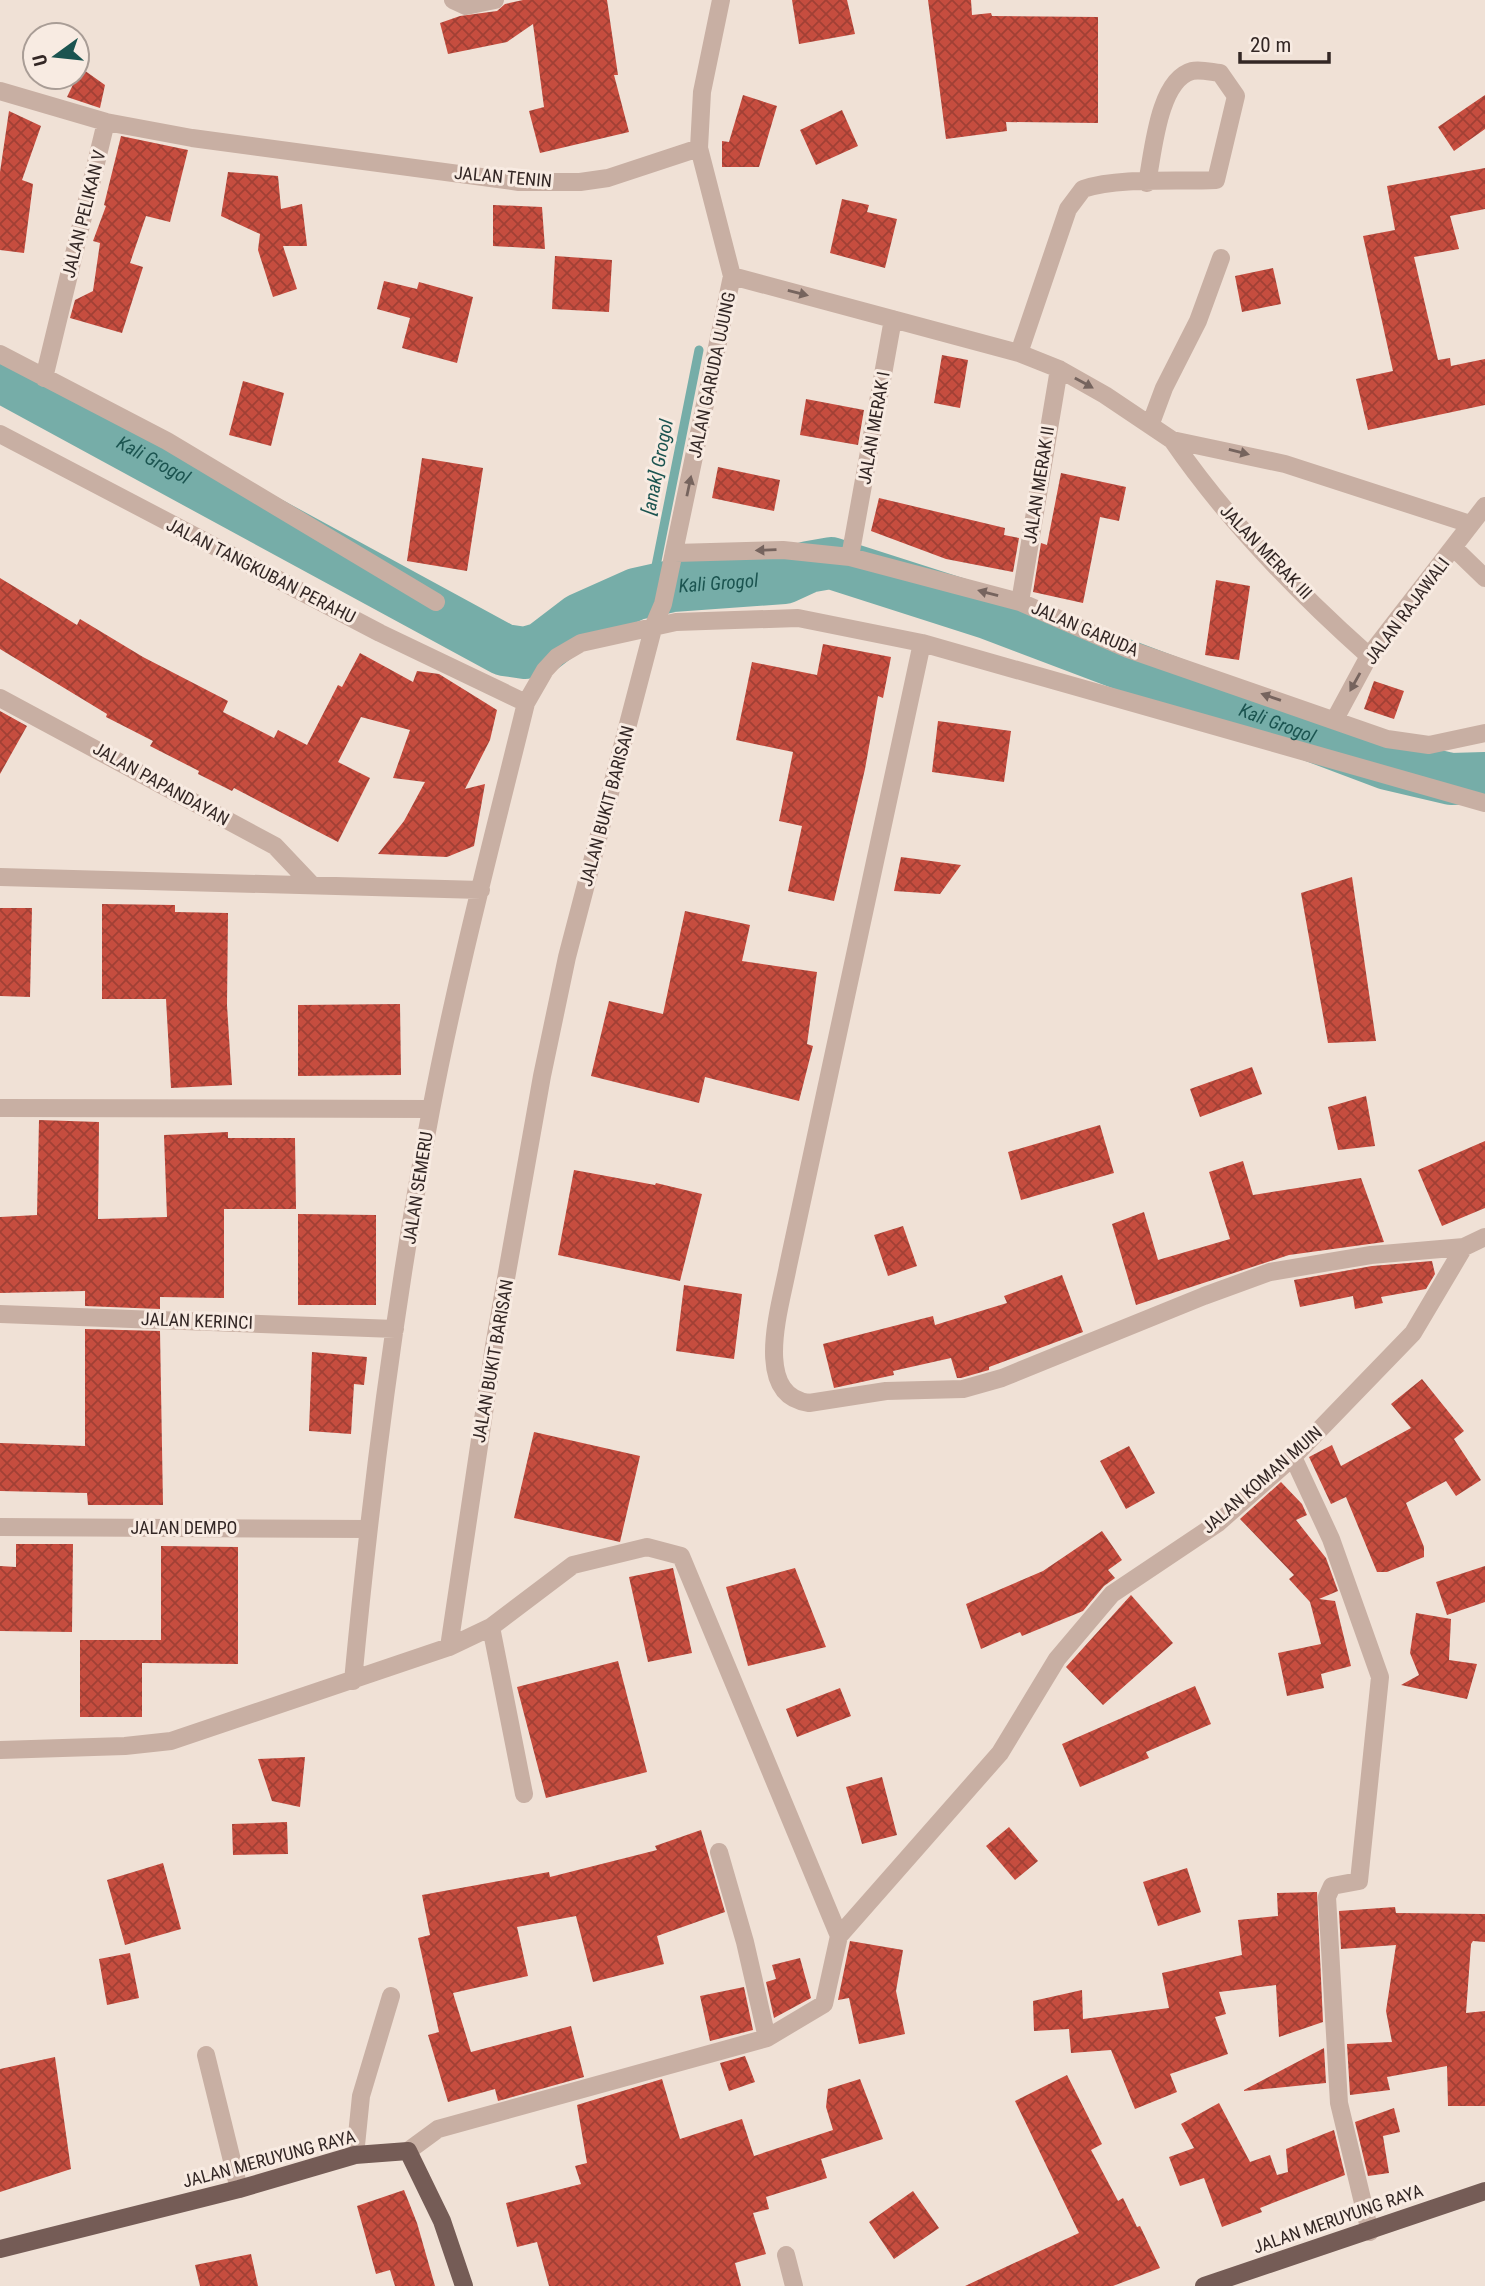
<svg xmlns="http://www.w3.org/2000/svg" width="1485" height="2286" viewBox="0 0 1485 2286" font-family="'Roboto Condensed',sans-serif">
  <style>
    .lines { fill: none; stroke-linecap: round; stroke-linejoin: round }
    .stream { stroke: #76ada8; stroke-width: 9 }
    .river { stroke: #76ada8; stroke-width: 52 }
    .building { fill: url(#building-cross-hatch) }
    .minor { stroke: #c8afa3; stroke-width: 18 }
    .major { stroke: #755c56; stroke-width: 18 }
    .oneway { fill: #76645e }
    .labels { text-anchor: middle; stroke-width: 6; stroke-linejoin: round; paint-order: stroke }
    .street-label { font-size: 18px; fill: #332725; stroke: #f8ebe2 }
    .water-label { font-size: 19px; font-style: italic; fill: #1b5450; stroke: #f8ebe2 }
  </style>
  <defs>
    <pattern id="building-cross-hatch" width="8" height="8" patternUnits="userSpaceOnUse" patternTransform="scale(1.75)"><rect width="8" height="8" fill="#c64d3f"/><path d="M0 0l8 8M0 8l8-8" fill="none" stroke="#a14035"/></pattern>
  </defs>
  <rect width="100%" height="100%" fill="#f0e1d6"/>
  <g class="lines">
    <path class="stream" d="M651,591L699,350"/>
    <path class="river" id="s1" d="M0,376L504,650L525,653L542,648L580,619L636,594L672,586L784,578L808,567L831,563L987,613L1387,764L1451,779L1485,778"/>
  </g>
  <path class="building" d="M523,0H607L618,75H614L629,132L540,153L529,111L544,107L533,24L507,42L448,54L440,23L460,16L497,11L505,4Z
    M792,0H847L855,34L799,44Z
    M928,0H971L972,15L991,13L992,16L1098,17V123L1006,122L1007,131L946,139Z
    M81,68L105,85L100,108L67,97Z
    M743,95L777,106L759,167H722V141L729,142Z
    M1485,95V129L1454,151L1438,127Z
    M842,110L858,146L816,165L800,130Z
    M9,111L41,126L22,180L33,184L24,253L0,250V172Z
    M121,136L188,150L170,222L146,216L130,263L143,267L122,333L70,318L75,300L93,291L100,243L93,241L106,206L104,205Z
    M1485,168V209L1450,216L1459,249L1414,257L1438,360L1450,358L1451,366L1485,359V405L1368,430L1356,379L1393,371L1363,236L1395,230L1387,186Z
    M228,172L278,176L281,209L302,204L307,246H283L297,289L273,297L258,250L260,234L221,216Z
    M842,199L869,205L867,212L897,219L885,268L830,253Z
    M493,205L542,207L545,249L493,246Z
    M555,256L612,260L609,312L552,309Z
    M1273,268L1281,304L1242,312L1235,276Z
    M384,281L417,289L419,282L473,297L457,363L402,348L410,318L377,309Z
    M942,355L968,360L960,408L934,403Z
    M243,381L284,393L271,446L229,435Z
    M806,399L864,410L858,445L800,435Z
    M422,458L483,468L467,571L407,561Z
    M718,467L780,480L774,511L712,498Z
    M1061,473L1126,487L1119,521L1100,517L1083,603L1033,592L1041,543L1047,545Z
    M879,498L1005,528L1004,535L1019,538L1013,572L946,559L871,531Z
    M0,578L77,625L80,619L143,657L228,701L223,712L274,738L278,730L307,745L338,685L342,687L360,653L413,682L417,671L439,674L497,710L490,740L465,789L485,784L474,846L447,857L378,854L404,821L425,782L393,778L410,730L361,717L338,762L370,778L338,842L234,788L232,791L198,774L199,771L150,746L153,741L106,717L107,714L0,649Z
    M1216,580L1250,586L1239,660L1205,655Z
    M823,644L891,657L883,698L878,696L865,769L834,901L788,891L802,826L779,821L793,752L736,740L752,662L817,675Z
    M1374,681L1404,691L1394,719L1364,709Z
    M0,711L27,726L0,774Z
    M938,721L1011,731L1004,782L932,772Z
    M901,857L961,865L940,894L894,891Z
    M1352,877L1376,1041L1328,1043L1301,893Z
    M102,904L175,905V912L228,913L227,1005L232,1085L171,1088L166,999H102Z
    M0,908H32L30,997L0,996Z
    M685,911L750,925L742,961L817,972L807,1044L813,1046L799,1101L705,1077L699,1103L591,1076L609,1001L663,1014Z
    M400,1004L401,1075L298,1076V1005Z
    M1252,1067L1262,1094L1200,1117L1190,1089Z
    M1366,1096L1375,1146L1338,1150L1328,1107Z
    M39,1120L99,1122L98,1219L167,1217L164,1135L228,1132V1138H295L296,1209H224V1298L160,1297V1309L85,1306V1291L0,1293V1217L37,1215Z
    M1100,1125L1114,1173L1021,1200L1008,1152Z
    M1485,1141V1208L1442,1226L1418,1170Z
    M1243,1161L1253,1195L1361,1178L1384,1242L1289,1255L1136,1305L1112,1224L1144,1212L1158,1260L1230,1239L1209,1172Z
    M574,1170L655,1185L656,1183L702,1194L680,1281L558,1255Z
    M298,1214L376,1215V1305H298Z
    M903,1226L917,1266L888,1276L874,1235Z
    M1432,1261L1435,1274L1426,1289L1381,1297L1383,1303L1355,1309L1353,1296L1300,1307L1294,1280L1372,1266Z
    M1062,1275L1083,1332L989,1367V1370L961,1378H957L951,1358L893,1371L894,1375L834,1388L823,1344L933,1316L935,1325L1007,1303L1004,1296Z
    M684,1285L742,1294L734,1359L676,1351Z
    M85,1329L160,1331L163,1505H88L87,1493L0,1491V1443L85,1446Z
    M312,1352L367,1357L364,1385L354,1384L351,1434L309,1431Z
    M1422,1379L1464,1431L1454,1439L1481,1480L1456,1496L1446,1481L1406,1503L1424,1547V1557L1387,1572H1377L1346,1497L1331,1504L1309,1457L1332,1445L1341,1466L1411,1428L1391,1404Z
    M534,1432L640,1456L620,1542L514,1518Z
    M1129,1446L1155,1493L1126,1509L1100,1461Z
    M1281,1482L1302,1504L1307,1515L1296,1520L1326,1558L1338,1591L1319,1599L1335,1601L1351,1666L1321,1674L1324,1688L1287,1696L1278,1653L1321,1644L1310,1602L1289,1579L1294,1575L1240,1519Z
    M1102,1531L1122,1560L1108,1570L1115,1578L1104,1586L1083,1611L1022,1636L1020,1632L981,1649L966,1604L1043,1571Z
    M16,1544H73L72,1632L0,1631V1566L16,1567Z
    M161,1546L238,1547V1664L142,1663V1717H80V1640H161Z
    M1485,1566V1602L1447,1615L1436,1582Z
    M673,1568L692,1653L648,1662L629,1577Z
    M795,1568L826,1647L748,1666L726,1587Z
    M1131,1595L1173,1643L1103,1705L1066,1667Z
    M1416,1613L1451,1619L1449,1660L1477,1664L1467,1699L1401,1685L1419,1675L1410,1653Z
    M618,1661L647,1772L546,1798L517,1687Z
    M1195,1686L1211,1724L1146,1752L1149,1758L1080,1787L1062,1744Z
    M840,1688L851,1716L797,1737L786,1709Z
    M305,1757L300,1807L272,1801L258,1759Z
    M882,1777L897,1835L862,1844L846,1787Z
    M287,1822L288,1854L233,1855L232,1824Z
    M1009,1827L1038,1861L1015,1880L986,1846Z
    M701,1830L725,1912L657,1936L664,1964L593,1982L576,1916L517,1927L528,1976L453,1993L471,2052L571,2026L584,2077L498,2101L495,2089L448,2102L428,2035L439,2032L418,1938L430,1935L422,1895L549,1872L550,1877L657,1850L655,1846Z
    M163,1863L181,1929L125,1945L107,1880Z
    M1187,1868L1201,1912L1158,1926L1143,1882Z
    M1317,1892L1323,2022L1279,2037L1276,1985L1219,1992L1226,2014L1215,2017L1228,2054L1170,2074L1177,2092L1135,2109L1111,2050L1071,2053L1069,2029L1034,2031L1033,2001L1082,1990L1083,2019L1169,2008L1162,1973L1242,1955L1238,1920L1278,1916L1277,1893Z
    M1395,1907L1396,1913L1485,1914V1942L1473,1941L1471,1944L1466,2013L1485,2011V2106H1448L1447,2066L1387,2077L1390,2090L1350,2095L1347,2044L1392,2042L1386,2011L1396,1945L1341,1949L1339,1911Z
    M850,1941L903,1950L896,1991L905,2034L859,2044L849,1998L838,2000Z
    M130,1953L139,1998L107,2005L99,1959Z
    M800,1958L811,1998L774,2018L766,1982L776,1979L772,1965Z
    M744,1987L753,2030L710,2041L700,1996Z
    M1324,2048L1326,2083L1244,2091V2090Z
    M745,2056L755,2082L729,2091L720,2063Z
    M55,2057L71,2169L0,2192V2069Z
    M1067,2075L1102,2144L1091,2150L1118,2201L1123,2198L1137,2227L1140,2226L1160,2268L1113,2286H965L1079,2233L1015,2101Z
    M662,2079L680,2139L742,2119L754,2156L833,2130L826,2107L828,2089L860,2079L883,2139L821,2159L827,2178L766,2197L769,2209L753,2213L766,2254L735,2263L741,2286H549L537,2242L517,2247L506,2203L581,2184L575,2166L587,2163L577,2105Z
    M1219,2103L1250,2162L1270,2155L1277,2175L1288,2172L1286,2149L1334,2130L1345,2175L1260,2208L1262,2212L1222,2227L1204,2178L1180,2186L1169,2157L1194,2148L1181,2124Z
    M1394,2108L1400,2132L1383,2136L1389,2173L1368,2176L1355,2122Z
    M404,2190L417,2223L435,2286H395L390,2270L376,2274L357,2206Z
    M913,2191L939,2228L894,2259L869,2222Z
    M251,2254L258,2286H200L195,2265Z"/>
  <g class="lines">
    <path class="minor" d="M453,0L466,6L495,0
      M0,91L106,122L192,138L519,182H580L608,178L699,148
      M732,276L1019,353L1059,369L1105,395L1172,440L1285,464L1470,524
      M1019,353L1068,209L1083,189C1121,177 1176,182 1216,180L1236,96L1220,73C1211,72 1200,69 1192,71C1158,80 1153,154 1147,183
      M0,354L167,441L436,602
      M44,378L106,122
      M1151,423L1164,388L1198,321L1221,258
      M0,434L380,633L526,703
      M1172,440C1227,520 1297,592 1369,656
      M1455,549L1485,578
      M675,553L783,550L850,557L1020,602L1128,649L1387,739L1429,745L1485,733
      M850,557L893,319
      M1020,602L1059,369
      M922,643L788,1266C781,1305 751,1395 809,1403L886,1391L963,1389L1002,1378L1204,1296L1270,1272L1371,1255L1464,1247
      M0,698L275,846L311,884
      M1335,719L1369,656L1485,506
      M0,877L481,890
      M0,1108L431,1109
      M0,1314L395,1329
      M1293,1457L1331,1539L1380,1677L1359,1881L1332,1886L1327,1897L1339,2103L1370,2232
      M0,1527L368,1529
      M491,1627L524,1794
      M353,1681C371,1490 395,1299 431,1110C457,973 493,838 526,703L545,670L557,657L581,643L676,622L798,618L922,643L1485,803
      M0,1750L125,1746L171,1741L449,1647L494,1346L542,1076L567,957L654,625L663,604L732,276L699,148L702,92L721,0
      M719,1852L745,1942L767,2038
      M839,1936L1000,1753L1057,1659L1112,1594L1218,1523L1293,1457L1413,1333L1464,1247L1485,1237
      M206,2055L239,2189
      M408,2151L438,2129L767,2038L824,2004L839,1936L681,1556L647,1547L573,1565L491,1627L449,1647
      M355,2155L361,2096L391,1996
      M786,2255L794,2286"/>
    <path class="major" d="M0,2249L239,2189L355,2155L408,2151L442,2221L464,2286
      M1204,2286L1485,2191"/>
  </g>
  <defs><path id="oneway-solid" d="M-6-.8H1V-3.2L6.5 0L1 3.2V.8H-6Z" transform="scale(1.75)"/></defs>
  <g class="oneway">
    <use href="#oneway-solid" transform="translate(798 293) rotate(14)"/>
    <use href="#oneway-solid" transform="translate(1084 383) rotate(29)"/>
    <use href="#oneway-solid" transform="translate(1239 452) rotate(14)"/>
    <use href="#oneway-solid" transform="translate(689 486) rotate(-78)"/>
    <use href="#oneway-solid" transform="translate(766 550) rotate(178)"/>
    <use href="#oneway-solid" transform="translate(988 593) rotate(-165)"/>
    <use href="#oneway-solid" transform="translate(1355 682) rotate(119)"/>
    <use href="#oneway-solid" transform="translate(1271 697) rotate(-161)"/>
  </g>
  <g class="labels">
    <g class="street-label">
      <text transform="translate(503 177) rotate(5)" y="6">JALAN TENIN</text>
      <text transform="translate(84 214) rotate(-76)" y="6">JALAN PELIKAN V</text>
      <text transform="translate(712 375) rotate(-78)" y="6">JALAN GARUDA UJUNG</text>
      <text transform="translate(874 428) rotate(-80)" y="6">JALAN MERAK I</text>
      <text transform="translate(1039 485) rotate(-81)" y="6">JALAN MERAK II</text>
      <text transform="translate(1266 552) rotate(46)" y="6">JALAN MERAK III</text>
      <text transform="translate(261 571) rotate(27)" y="6">JALAN TANGKUBAN PERAHU</text>
      <text transform="translate(1407 611) rotate(-53)" y="6">JALAN RAJAWALI</text>
      <text transform="translate(1085 629) rotate(23)" y="6">JALAN GARUDA</text>
      <text transform="translate(161 784) rotate(29)" y="6">JALAN PAPANDAYAN</text>
      <text transform="translate(607 806) rotate(-75)" y="6">JALAN BUKIT BARISAN</text>
      <text transform="translate(418 1188) rotate(-81)" y="6">JALAN SEMERU</text>
      <text transform="translate(197 1321) rotate(2)" y="6">JALAN KERINCI</text>
      <text transform="translate(493 1361) rotate(-80)" y="6">JALAN BUKIT BARISAN</text>
      <text transform="translate(1262 1480) rotate(-41)" y="6">JALAN KOMAN MUIN</text>
      <text x="184" y="1534">JALAN DEMPO</text>
      <text transform="translate(269 2159) rotate(-15)" y="6">JALAN MERUYUNG RAYA</text>
      <text transform="translate(1338 2219) rotate(-19)" y="6">JALAN MERUYUNG RAYA</text>
    </g>
    <g class="water-label">
      <text dy="7" stroke="none"><textPath href="#s1" startOffset="175">Kali Grogol</textPath></text>
      <text transform="translate(657 467) rotate(-79)" y="7">[anak] Grogol</text>
      <text dy="7" stroke="none"><textPath href="#s1" startOffset="805">Kali Grogol</textPath></text>
      <text dy="7" stroke="none"><textPath href="#s1" startOffset="1395">Kali Grogol</textPath></text>
    </g>
  </g>
  <g transform="translate(56 56) rotate(255)"><circle r="33" fill="#f8ebe2" stroke="#a99d96" stroke-width="2"/>
  <path d="M0-5L12 26L0 18L-12 26Z" fill="#1b5450"/>
  <text y="-10" font-size="19" font-weight="bold" text-anchor="middle" fill="#332725">U</text>
  </g>
  <path d="M1240 52v10h89v-10" fill="none" stroke="#332725" stroke-width="3.5"/>
  <text x="1250" y="52" font-size="21" fill="#332725" stroke="#f8ebe2" stroke-width="5" paint-order="stroke">20 m</text>
</svg>
